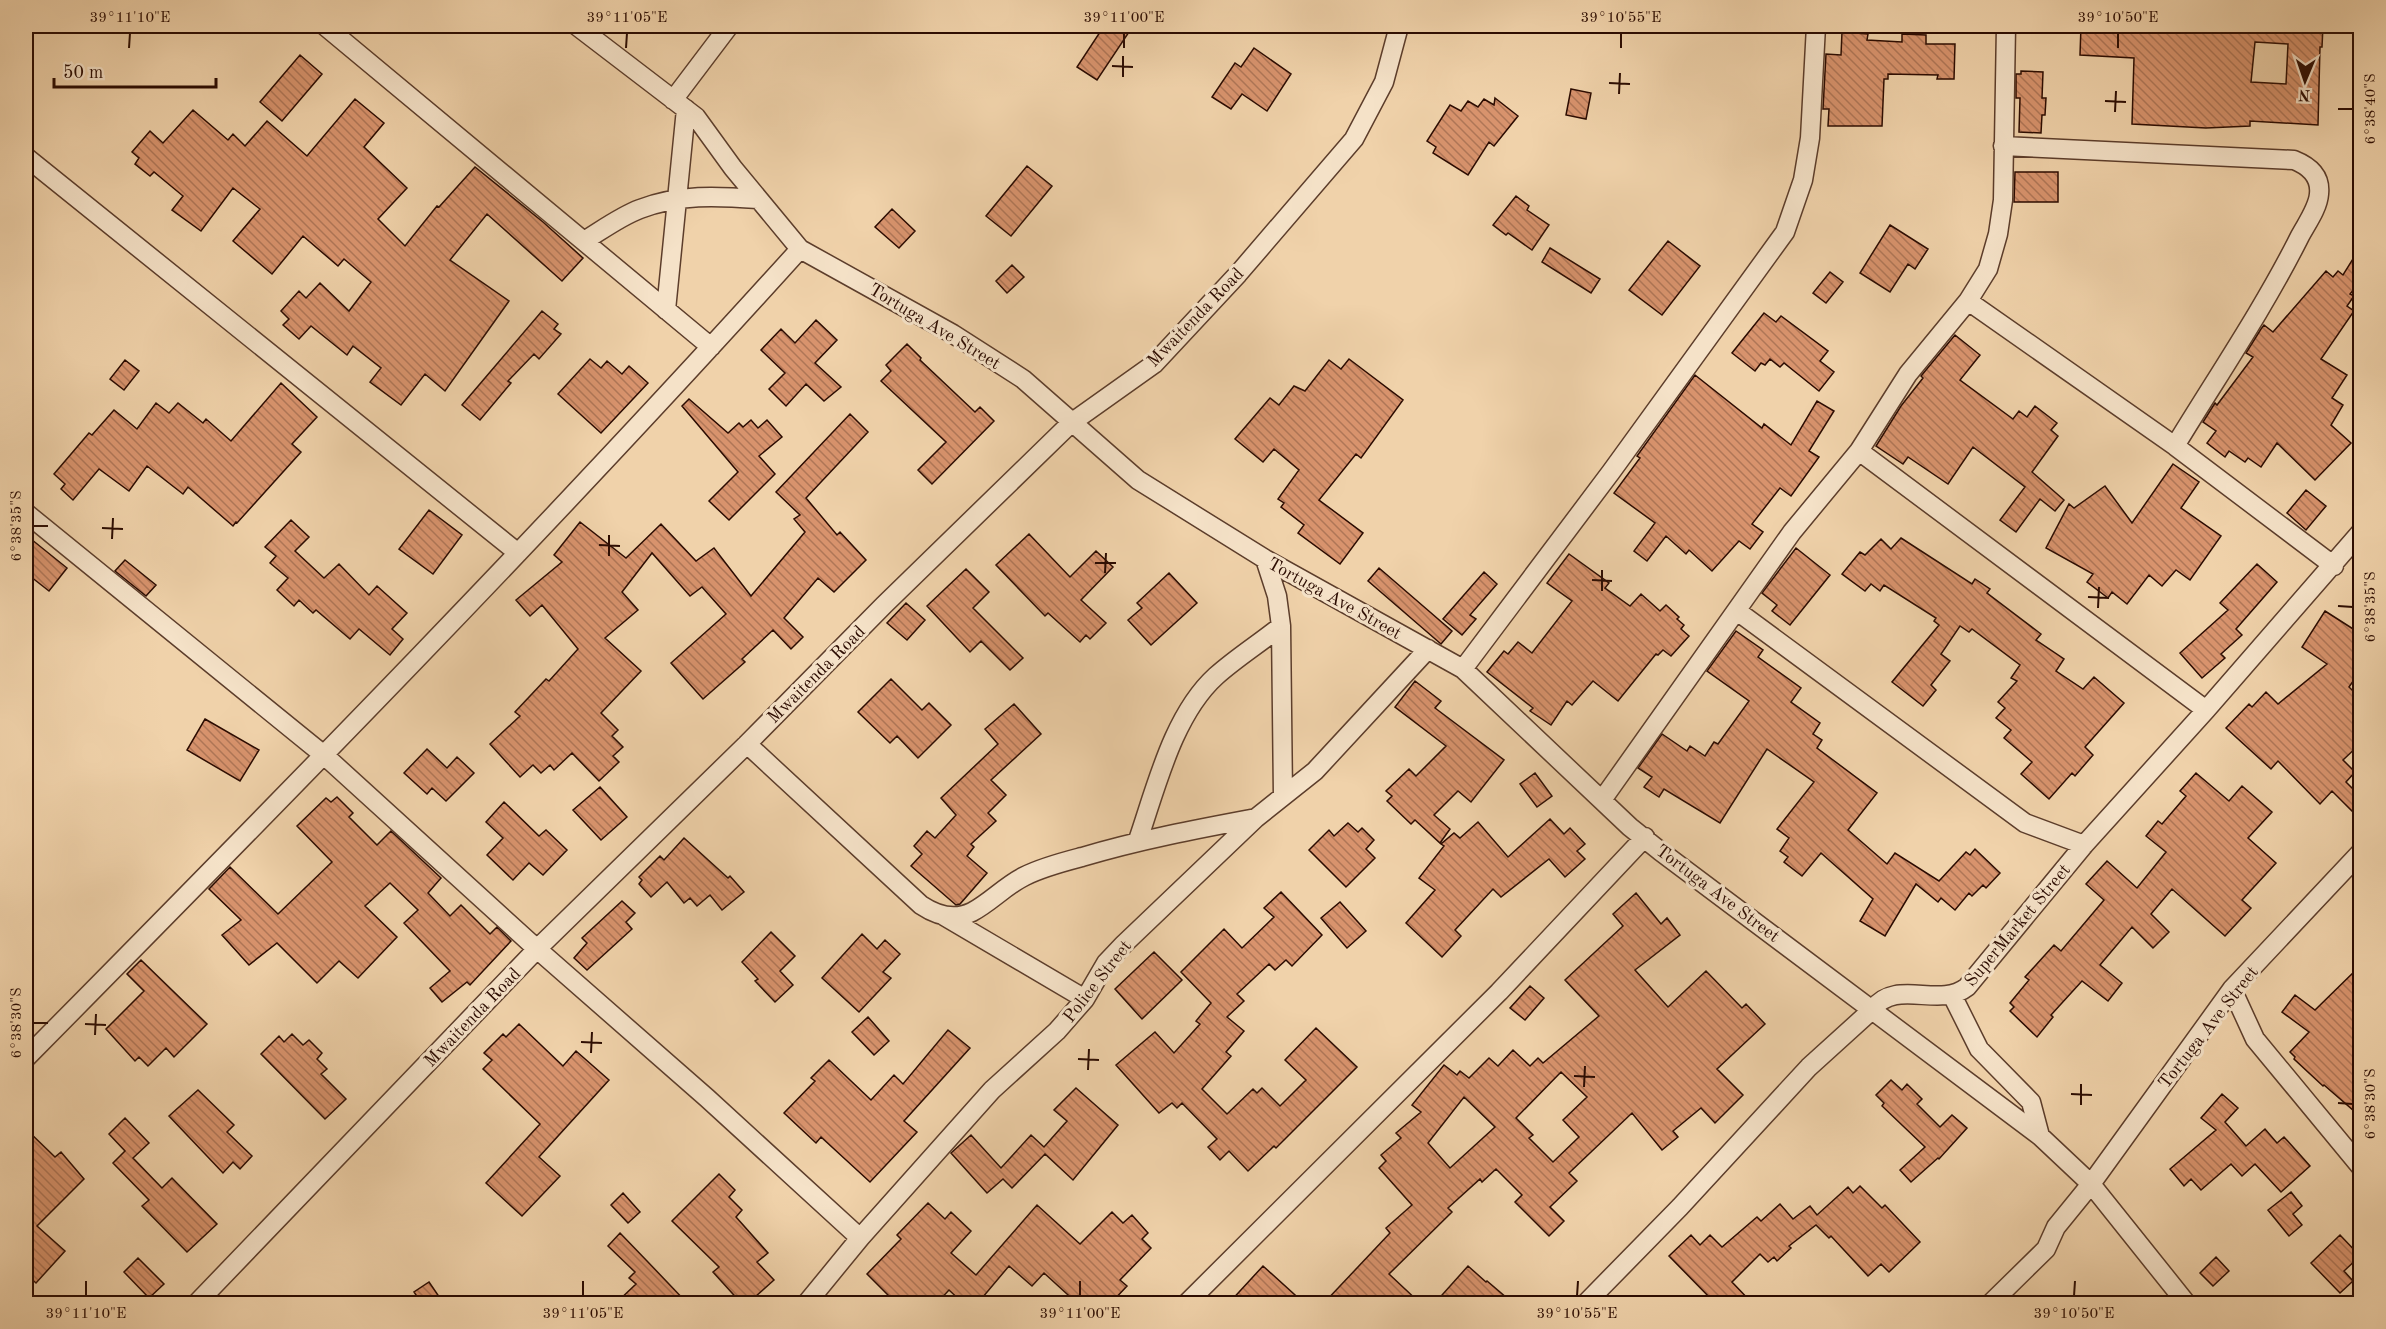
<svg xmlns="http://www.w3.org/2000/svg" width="2386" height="1329" viewBox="0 0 2386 1329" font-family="'Old Standard TT',serif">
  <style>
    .building { fill: url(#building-back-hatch); stroke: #2b0b01; stroke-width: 1.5; fill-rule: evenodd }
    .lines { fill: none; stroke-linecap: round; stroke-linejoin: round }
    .minor-casing { stroke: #5c3d2b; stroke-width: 21 }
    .minor { stroke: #f5e2c8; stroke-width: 18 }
    .ticks { fill: none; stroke: #2b0b01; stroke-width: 2 }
    .labels { text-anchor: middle; stroke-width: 6; stroke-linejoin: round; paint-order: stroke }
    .street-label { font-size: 18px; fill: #2b0b01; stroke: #f5e2c8 }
    .neatline { fill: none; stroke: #2b0b01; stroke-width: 2 }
    .ticks-label { font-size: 15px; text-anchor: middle; fill: #2b0b01 }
  </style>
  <defs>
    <pattern id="building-back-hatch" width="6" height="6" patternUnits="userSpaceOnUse" patternTransform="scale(1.5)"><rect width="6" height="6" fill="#d8936d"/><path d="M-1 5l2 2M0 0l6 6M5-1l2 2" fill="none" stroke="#af7657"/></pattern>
  </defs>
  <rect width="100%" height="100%" fill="#f0d2aa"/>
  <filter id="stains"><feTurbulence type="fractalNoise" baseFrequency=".00333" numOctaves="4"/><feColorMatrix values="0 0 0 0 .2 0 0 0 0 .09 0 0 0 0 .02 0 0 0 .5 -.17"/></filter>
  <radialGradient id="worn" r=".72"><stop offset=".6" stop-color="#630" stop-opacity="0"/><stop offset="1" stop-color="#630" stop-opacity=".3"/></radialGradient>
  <path class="building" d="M1104,26H1133L1097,80L1077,67Z
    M2081,26H2323L2322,47H2320L2318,125L2250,121V126L2206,128L2132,124L2134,58L2080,55ZM2255,42L2288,44L2286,84L2251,82Z
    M1842,32L1868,34L1867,40L1902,42V34L1926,35V44H1955L1954,79H1937L1938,75L1888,74V79H1884L1882,126H1828L1829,109H1823L1826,54L1841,55Z
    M1254,48L1291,74L1267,111L1242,94L1231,109L1212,97L1235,63L1241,67Z
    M300,55L322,74L282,121L260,102Z
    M2021,71L2043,72L2042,98H2046L2045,115H2042L2041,133L2019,132L2020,98H2016V74H2021Z
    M1571,89L1591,93L1586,119L1566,115Z
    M1495,98L1518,116L1494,146L1489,142L1468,175L1433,153L1436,147L1427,141L1450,105L1461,111L1468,101L1478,107L1484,99L1494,105Z
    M355,99L384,123L364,147L407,188L378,219L405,246L437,206L439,207L475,167L543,222L583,258L562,281L487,214L450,260L509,301L445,391L425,374L401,405L370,382L381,368L353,346L347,355L311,326L299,339L283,325L289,319L281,311L299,291L306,298L320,283L349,311L371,282L344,259L338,266L303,236L272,274L233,241L260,209L233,188L201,231L172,210L183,196L154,172L150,176L135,164L139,158L132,152L150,131L163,143L193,110L228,140L233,134L245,146L267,121L307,156Z
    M1027,166L1052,186L1011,236L986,216Z
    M2015,172H2058V202H2014Z
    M1516,196L1529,206L1527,210L1549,225L1532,250L1508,233L1506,235L1493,225Z
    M892,209L915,231L899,248L875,227Z
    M1890,225L1928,249L1915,269L1908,264L1890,292L1860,273Z
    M1668,241L1700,266L1662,315L1629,290Z
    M2361,246V281L2350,294L2354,296L2347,306L2354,311L2321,359L2347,375L2332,398L2343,405L2331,425L2351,443L2315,480L2277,443L2261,467L2248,458L2245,462L2229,451L2225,457L2207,443L2216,431L2203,422L2215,403L2217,405L2253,357L2246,353L2261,329L2264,325L2273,332L2326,271L2333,277L2338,271L2343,275Z
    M1550,248L1600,279L1591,293L1542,262Z
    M1012,265L1024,277L1007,293L996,281Z
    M1830,272L1843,282L1826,303L1813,293Z
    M542,311L558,324L554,329L561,334L539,359L534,354L508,381L511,383L480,420L462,405Z
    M1764,313L1776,322L1781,316L1828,351L1820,361L1834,372L1819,391L1784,363L1780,367L1770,359L1765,365L1761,363L1755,371L1732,353Z
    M816,320L837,340L815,363L841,387L824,401L806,384L786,406L769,389L785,373L761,350L781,329L795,343Z
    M1955,335L1980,355L1960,380L2013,419L2019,411L2027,417L2035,406L2057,423L2051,430L2058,436L2032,472L2064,500L2055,511L2040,499L2016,532L2000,520L2025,487L1973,447L1948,484L1908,457L1903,464L1876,446L1901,406L1923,378L1921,376Z
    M907,344L921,358L920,360L975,412L980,407L994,421L932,484L918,470L946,442L881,381L891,371L886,365Z
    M590,359L601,368L607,361L622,374L629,366L648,383L601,433L558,394Z
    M1349,359L1403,400L1361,458L1356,454L1319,500L1363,533L1340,564L1298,533L1304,525L1281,507L1284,503L1278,499L1299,470L1274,449L1263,462L1235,439L1270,398L1279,405L1294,386L1305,391L1329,360L1341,369Z
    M125,360L139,371L124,390L110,379Z
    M1695,375L1762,428L1764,424L1791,445L1817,401L1834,411L1809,451L1819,457L1791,496L1780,488L1752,524L1763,532L1750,549L1739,541L1712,571L1689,550L1686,554L1666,536L1647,561L1634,551L1655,523L1614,493L1640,458L1637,456Z
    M281,383L317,417L292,444L301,452L237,523L236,522L233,526L188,487L183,494L147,466L129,491L99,469L73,500L61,489L65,484L54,474L89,433L92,435L114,410L137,429L156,403L169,413L178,403L203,423L206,419L231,441Z
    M689,399L728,433L739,423L743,427L751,420L758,428L767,420L782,437L759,456L775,474L729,520L709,501L738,472L682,406Z
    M850,414L868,432L806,498L837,535L840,532L866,560L834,592L818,578L784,618L803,637L791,649L773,630L742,659L745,662L703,699L671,663L726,614L702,587L690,596L652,553L622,592L638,610L605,638L641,671L601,713L618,730L612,736L623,747L613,756L619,762L599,781L572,753L554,770L550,765L541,773L533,765L520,777L490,744L520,716L515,712L546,679L549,681L578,649L542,605L530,616L516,600L562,562L554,555L580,522L626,558L661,524L696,561L714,548L751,596L805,532L794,519L800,515L776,492Z
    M2173,464L2199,482L2181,508L2221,536L2190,580L2176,570L2162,586L2149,575L2127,604L2112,592L2108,598L2087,582L2093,574L2046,548L2069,504L2074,508L2105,486L2132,523Z
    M2306,490L2326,506L2306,530L2287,513Z
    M429,510L462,535L433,574L399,549Z
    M291,520L309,537L295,551L324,578L339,564L369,595L377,586L407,613L392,629L403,639L390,655L359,629L350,639L316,610L313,613L299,600L294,606L277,590L288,578L270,563L276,556L265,547Z
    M1029,534L1070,577L1096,551L1113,567L1081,600L1106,623L1090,639L1086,635L1080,642L1048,613L1045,616L996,565Z
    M26,535L67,568L49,591L26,573Z
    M1901,538L1972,584L1975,579L1990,589L1987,593L2041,634L2036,640L2064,659L2056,671L2083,689L2094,677L2124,703L2085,747L2093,755L2075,776L2072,773L2049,799L2021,774L2032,762L2004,738L2011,730L1996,718L2005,708L1998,702L2017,681L2011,678L2020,665L1972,629L1969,632L1960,626L1941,654L1950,661L1931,685L1936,690L1923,706L1892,682L1939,625L1934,621L1936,618L1884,585L1880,591L1871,584L1865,591L1842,574L1860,552L1865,555L1881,539L1891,549Z
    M1796,548L1830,575L1790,625L1772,611L1777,605L1762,593Z
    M1569,554L1609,583L1605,588L1630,606L1641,594L1660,611L1666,605L1679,617L1677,619L1684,625L1681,629L1689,636L1671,656L1663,650L1658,655L1656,654L1618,701L1593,681L1572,705L1567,701L1551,725L1530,711L1533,708L1487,672L1504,651L1508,654L1518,642L1532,653L1572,601L1547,583Z
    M125,560L156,585L146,596L115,571Z
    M2257,564L2277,582L2236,629L2242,635L2221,654L2225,658L2202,678L2180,653L2228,610L2220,603Z
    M1379,568L1452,631L1441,644L1368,581Z
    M966,569L989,592L973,608L1023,658L1010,670L981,641L970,652L927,606Z
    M1484,572L1497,584L1470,615L1476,619L1462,635L1443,619Z
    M1169,573L1197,603L1151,645L1128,620L1142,608L1137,603Z
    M906,603L925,620L907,640L887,623Z
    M2325,611L2361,634V670L2349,687L2361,699V743L2343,760L2355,772L2346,782L2361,797L2359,818L2332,791L2320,804L2278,761L2271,769L2226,728L2249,704L2252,707L2266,692L2278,704L2327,664L2302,647Z
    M1736,631L1763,650L1758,657L1801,688L1791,702L1820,723L1813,734L1822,740L1817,748L1877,793L1848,830L1887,864L1895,853L1939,881L1966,852L1970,855L1975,849L2000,873L1986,888L1983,885L1972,896L1969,893L1955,910L1941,898L1938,902L1916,884L1885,936L1860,921L1873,899L1821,853L1802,876L1784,862L1788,857L1780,851L1789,838L1777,829L1814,782L1767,749L1720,823L1664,789L1659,797L1644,787L1652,777L1638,768L1662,734L1687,751L1690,746L1705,756L1714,742L1718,744L1749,701L1707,671Z
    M891,679L922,710L929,703L951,725L918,758L897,736L890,743L858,712Z
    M1415,681L1441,701L1435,708L1504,760L1471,802L1458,791L1434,815L1450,829L1440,843L1415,820L1411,824L1387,801L1392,796L1386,791L1409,769L1416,776L1446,746L1395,707Z
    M1014,704L1041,734L991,780L1006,795L988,813L996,821L971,844L974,847L967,856L987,873L960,904L956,905L911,866L922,854L914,846L927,831L935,838L956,815L941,798L998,744L985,729Z
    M205,719L259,750L240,781L187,750Z
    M427,749L447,768L457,757L474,773L446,801L432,788L427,794L404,773Z
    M1535,773L1552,796L1537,807L1520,784Z
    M2196,773L2229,801L2242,786L2272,812L2248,838L2276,863L2242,900L2251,908L2225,936L2172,889L2151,914L2169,932L2153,948L2132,927L2100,965L2122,983L2108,1001L2082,981L2051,1015L2053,1017L2037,1037L2010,1011L2014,1007L2010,1003L2029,980L2025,977L2054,945L2061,951L2104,900L2086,884L2107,861L2137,888L2166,852L2146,836L2158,821L2162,824L2186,796L2180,791Z
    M600,787L627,817L601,840L573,810Z
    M337,797L353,813L349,817L377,845L391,831L441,878L428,893L450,916L461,905L490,934L497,927L511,941L470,985L467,982L442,1002L430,988L450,971L404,923L418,910L390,883L365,906L397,937L358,978L339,961L317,983L277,943L249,965L222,935L241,920L209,889L230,867L278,914L332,862L297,826L326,798L331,802Z
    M504,802L539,836L546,830L567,850L543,875L529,863L513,880L487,855L503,838L486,822Z
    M1550,819L1564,834L1570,828L1585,844L1577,851L1585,859L1565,877L1549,859L1501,897L1493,889L1455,930L1461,936L1442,957L1406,923L1435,890L1419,878L1444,846L1441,844L1454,833L1460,838L1478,822L1508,857Z
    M1348,823L1358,832L1362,828L1374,840L1366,849L1375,858L1346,887L1309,850L1329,830L1334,836Z
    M684,838L728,878L730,876L744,892L722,910L710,895L697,906L690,898L684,903L667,882L651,897L639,884L642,880L639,877L660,856L664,860Z
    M1281,892L1322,935L1292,966L1286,960L1275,970L1269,964L1237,994L1244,1001L1227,1017L1244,1031L1226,1052L1231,1056L1202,1089L1227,1114L1253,1089L1257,1093L1262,1088L1280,1106L1306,1080L1285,1060L1316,1028L1357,1067L1276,1148L1274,1146L1248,1171L1229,1151L1220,1160L1208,1147L1217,1139L1182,1103L1177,1108L1172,1103L1159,1113L1116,1065L1155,1032L1174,1053L1200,1024L1196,1021L1211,1003L1181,972L1224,929L1242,948L1274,917L1264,908Z
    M1636,893L1661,924L1667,918L1680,935L1635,970L1668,1007L1706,971L1742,1008L1746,1004L1765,1024L1717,1069L1743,1095L1715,1123L1701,1108L1673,1131L1678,1137L1662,1150L1632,1113L1569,1173L1577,1181L1550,1207L1564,1221L1549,1236L1515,1202L1522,1195L1496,1169L1482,1182L1480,1179L1448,1208L1452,1212L1389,1274L1421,1304H1323L1390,1233L1386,1228L1412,1205L1379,1168L1386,1161L1381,1155L1401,1138L1396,1133L1421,1112L1412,1105L1444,1065L1457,1075L1460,1071L1469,1078L1489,1058L1498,1066L1513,1050L1530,1066L1538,1058L1543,1063L1599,1016L1565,980L1623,926L1613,914ZM1561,1072L1587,1097L1563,1120L1579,1137L1553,1162L1529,1138L1533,1135L1516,1118ZM1464,1097L1495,1127L1450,1168L1428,1143Z
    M622,901L635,913L626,922L632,929L587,970L574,958L587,943L582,938Z
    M1340,902L1366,931L1347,948L1321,918Z
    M771,932L795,956L780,971L793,985L775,1002L755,981L758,979L742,962Z
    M862,934L877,949L885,940L900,954L883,972L891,978L859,1012L822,978Z
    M1154,952L1182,980L1142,1019L1115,989Z
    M141,960L207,1024L174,1057L166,1048L148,1066L139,1057L135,1061L106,1029L144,991L127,974Z
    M2361,965V1117L2324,1085L2323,1086L2294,1059L2295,1057L2290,1052L2309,1032L2282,1012L2295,995L2315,1010Z
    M1530,986L1544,998L1525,1020L1510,1008Z
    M868,1017L889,1041L874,1055L852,1032Z
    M519,1024L563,1066L576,1051L609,1080L539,1157L560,1176L522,1216L486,1183L540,1124L483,1069L492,1060L484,1053L503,1034L506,1037Z
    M948,1030L970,1048L904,1121L917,1132L870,1182L821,1137L816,1143L784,1113L815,1081L811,1078L829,1060L871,1100L894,1075L903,1084Z
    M292,1034L303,1045L309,1040L322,1053L317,1059L327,1069L321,1074L346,1099L325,1119L261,1054L279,1036L284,1042Z
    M1891,1080L1902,1090L1907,1084L1922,1099L1917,1104L1940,1127L1952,1115L1967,1128L1939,1159L1938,1158L1911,1182L1900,1170L1925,1147L1882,1106L1884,1103L1876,1095Z
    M1076,1088L1118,1125L1073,1180L1045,1154L1012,1188L1003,1179L987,1193L951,1153L971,1135L1001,1168L1031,1135L1044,1147L1067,1121L1054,1110Z
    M198,1090L234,1125L227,1132L252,1156L240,1169L233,1162L223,1173L169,1116Z
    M2222,1094L2238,1108L2225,1122L2246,1146L2265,1129L2277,1143L2284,1137L2310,1166L2281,1192L2255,1164L2242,1176L2231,1164L2201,1190L2191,1179L2184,1186L2170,1169L2216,1130L2201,1118Z
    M125,1118L149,1143L133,1158L162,1188L172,1178L217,1224L187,1252L142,1206L149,1200L113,1163L125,1151L109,1134Z
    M26,1129L55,1157L61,1152L84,1179L37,1226L65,1251L36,1283L26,1274Z
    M719,1174L735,1190L729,1197L742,1210L736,1217L768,1253L757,1262L774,1280L747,1304H742L713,1272L719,1267L672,1221Z
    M1860,1186L1882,1208L1885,1205L1920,1242L1889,1272L1881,1264L1868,1276L1831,1236L1829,1238L1816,1225L1789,1246L1791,1248L1777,1261L1774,1257L1768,1262L1760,1254L1732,1282L1753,1304H1716L1669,1256L1691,1235L1700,1245L1710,1235L1722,1247L1757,1217L1761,1221L1780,1204L1793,1219L1810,1206L1817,1215L1848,1187L1853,1193Z
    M2291,1192L2302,1206L2293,1214L2302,1225L2289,1236L2268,1210Z
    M623,1193L640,1212L628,1223L611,1205Z
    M928,1203L945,1219L951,1212L971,1231L951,1253L976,1275L1037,1205L1080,1244L1112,1212L1123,1223L1132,1215L1148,1233L1142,1239L1151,1248L1120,1280L1127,1286L1110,1304H1078L1044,1273L1032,1286L1009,1266L977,1304H964L949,1290L936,1304H897L867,1274L901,1239L897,1235Z
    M620,1233L647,1261L688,1304H615L636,1284L629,1278L635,1272L608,1246Z
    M2340,1235L2360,1256L2344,1271L2353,1281L2340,1293L2311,1263Z
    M2216,1257L2229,1271L2213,1286L2200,1273Z
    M138,1258L164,1284L149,1298L124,1272Z
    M1263,1266L1305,1304H1228Z
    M1468,1266L1486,1282L1487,1281L1514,1304H1434Z
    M429,1282L444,1304H422L414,1292Z"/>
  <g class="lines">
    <g class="minor-casing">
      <path id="minor" d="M325,26L711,347
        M577,26L696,117L733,168L800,249L953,334L1023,379L1138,480L1265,559L1463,669L1630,827L1660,851L2040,1136L2091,1184L2187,1304
        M673,100L729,26
        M2003,146L2294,160C2309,166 2321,176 2319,194C2318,208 2307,223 2300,236C2264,308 2217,377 2175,446
        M26,157L518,553
        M584,241C602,230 621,216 640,209C679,194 717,196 758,199
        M1968,301L2175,446L2334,566
        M666,310L686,109
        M1859,451L2206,710
        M26,513L325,756L537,949L707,1098L860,1238
        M1265,559L1277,596L1281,626L1283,796
        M1737,611L2025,823L2084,845
        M1463,669L1611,472L1785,232L1803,180L1810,138L1816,26
        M747,744L921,905C936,915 954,921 972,912C991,902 1006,885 1025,876C1043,867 1063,862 1082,857C1139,840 1197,829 1256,818
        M1602,800L1792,532L1859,451L1908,374L1968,301L1988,269L1998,234L2003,200L2006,26
        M1138,840C1156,788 1173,715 1216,676C1236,658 1260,643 1281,626
        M944,916L1085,999
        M2232,989L2255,1039L2360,1166
        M1952,995L1979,1049L2031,1102L2040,1136
        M26,1058C288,793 550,526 800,249
        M196,1304L537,949L747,744L884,605L1071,423L1154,364L1238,274L1354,139L1384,82L1399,26
        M806,1304L860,1238L992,1090L1057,1031L1085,999L1106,963L1124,944L1256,818L1315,771L1428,649
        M1186,1304L1499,992L1645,837
        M1585,1304L1680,1207L1809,1067L1873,1009C1896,978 1939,1009 1967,987L2084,845L2206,710L2360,533
        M1990,1304L2046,1249L2056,1227L2091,1184L2232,989L2360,853"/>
    </g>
    <use href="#minor" class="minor"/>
  </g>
  <path class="ticks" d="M129,48L130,33M626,48L627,33M1124,48V33M1621,48V33M2118,48V33M1112,66L1133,67M1123,77V56M1609,83L1630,84M1619,94L1620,73M2105,101L2126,102M2338,109H2353M2115,112L2116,91M33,526H48M102,528L123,529M112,539L113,518M599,545L620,546M609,556V535M1095,563H1116M1105,573L1106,553M1592,580L1612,581M1602,591V570M2088,597L2109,598M2338,606L2353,607M2098,608L2099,587M33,1023H48M85,1024L106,1025M95,1035L96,1014M581,1042L602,1043M591,1053L592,1032M1078,1059L1099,1060M1088,1070L1089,1049M1574,1076L1595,1077M1584,1087L1585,1066M2071,1094L2092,1095M2338,1103L2353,1104M2081,1105V1084M86,1296V1281M583,1296V1281M1080,1296V1281M1577,1296L1578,1281M2074,1296L2075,1281"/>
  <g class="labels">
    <g class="street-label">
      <text transform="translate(1195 317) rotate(-46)" y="6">Mwaitenda Road</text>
      <text transform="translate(935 326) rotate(31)" y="6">Tortuga Ave Street</text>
      <text transform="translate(1335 598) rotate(29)" y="6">Tortuga Ave Street</text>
      <text transform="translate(816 674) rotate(-45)" y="6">Mwaitenda Road</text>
      <text transform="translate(1718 893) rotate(37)" y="6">Tortuga Ave Street</text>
      <text transform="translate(2017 925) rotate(-50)" y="6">SuperMarket Street</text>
      <text transform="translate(1097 981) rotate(-52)" y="6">Police Street</text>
      <text transform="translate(472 1017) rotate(-46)" y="6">Mwaitenda Road</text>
      <text transform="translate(2208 1027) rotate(-52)" y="6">Tortuga Ave Street</text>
    </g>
  </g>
  <rect width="2386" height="1329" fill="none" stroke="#f0d2aa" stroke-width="66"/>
  <g transform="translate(2305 81) rotate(182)" stroke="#f5e2c8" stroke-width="4.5" paint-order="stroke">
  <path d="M0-4.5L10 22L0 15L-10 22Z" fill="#2b0b01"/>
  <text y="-9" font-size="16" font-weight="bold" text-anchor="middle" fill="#2b0b01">N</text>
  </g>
  <path d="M54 78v9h162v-9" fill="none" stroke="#2b0b01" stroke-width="3"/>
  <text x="63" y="78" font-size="18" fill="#2b0b01" stroke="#f5e2c8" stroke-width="4.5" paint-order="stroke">50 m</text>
  <rect x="33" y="33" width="2320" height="1263" class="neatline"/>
  <g class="ticks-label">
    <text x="130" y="22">39°11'10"E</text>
    <text x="627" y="22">39°11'05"E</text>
    <text x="1124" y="22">39°11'00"E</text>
    <text x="1621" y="22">39°10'55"E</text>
    <text x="2118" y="22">39°10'50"E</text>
    <text transform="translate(2370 109) rotate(-90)" y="5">6°38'40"S</text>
    <text transform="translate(16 526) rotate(-90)" y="5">6°38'35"S</text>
    <text transform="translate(2370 607) rotate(-90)" y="5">6°38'35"S</text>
    <text transform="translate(16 1023) rotate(-90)" y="5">6°38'30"S</text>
    <text transform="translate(2370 1104) rotate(-90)" y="5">6°38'30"S</text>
    <text x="86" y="1318">39°11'10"E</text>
    <text x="583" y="1318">39°11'05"E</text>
    <text x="1080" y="1318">39°11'00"E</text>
    <text x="1577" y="1318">39°10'55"E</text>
    <text x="2074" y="1318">39°10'50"E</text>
  </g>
  <rect width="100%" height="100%" filter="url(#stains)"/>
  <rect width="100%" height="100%" fill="url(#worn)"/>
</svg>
